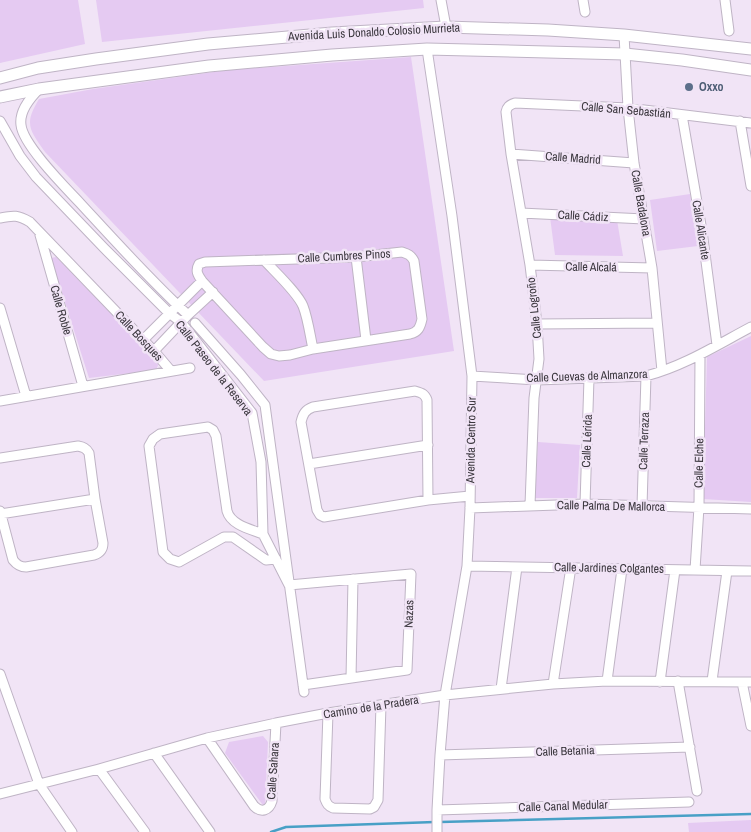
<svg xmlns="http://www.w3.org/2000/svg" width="751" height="832" viewBox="0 0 751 832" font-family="'Archivo Narrow',sans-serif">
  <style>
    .green { fill: #e5caf2 }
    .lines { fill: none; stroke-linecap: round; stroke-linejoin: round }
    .stream { stroke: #48a0c6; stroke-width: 2.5 }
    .minor-casing { stroke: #bfb4c5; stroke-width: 11 }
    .major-casing { stroke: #bfb4c5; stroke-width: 13 }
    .minor { stroke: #fff; stroke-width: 9 }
    .major { stroke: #fff; stroke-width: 11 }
    .service-dot { fill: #5c6f8a; stroke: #f1e4f6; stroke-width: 2 }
    .labels { text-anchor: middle; stroke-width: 5; stroke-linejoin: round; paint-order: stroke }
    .street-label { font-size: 12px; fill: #3b373e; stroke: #f1e4f6 }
    .service-label { font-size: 12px; font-weight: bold; fill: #4e5e75; stroke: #f1e4f6; text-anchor: start }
  </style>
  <rect width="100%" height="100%" fill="#f1e4f6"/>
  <path class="green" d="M0,0H78L85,44L0,63Z
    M96,0H423L424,8L102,42Z
    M411,57L454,351L264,381L45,152C29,129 24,124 39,99L93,89L228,70Z
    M690,194L698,246L657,251L650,200Z
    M550,217L617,220L623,256L555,255Z
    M56,257L159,363L156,370L89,378L51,258Z
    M751,336V502L703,499L707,357Z
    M538,442L580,445L577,498H535Z
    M263,736L268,742L265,808L225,753L229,742Z
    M751,820V832H689L688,823Z"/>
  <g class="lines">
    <path class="stream" d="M440,822L751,814
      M271,832L286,827L435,822"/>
    <g class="minor-casing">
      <path id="minor" d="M441,0L446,27
        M583,0L585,12
        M725,0L729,31
        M624,35L628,108L634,163L652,268L662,371
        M427,49L452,216L472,376L470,508L467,566L445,695L440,755L437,810V832
        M39,89C30,98 19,111 21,125C23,145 65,187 80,203C115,241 150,280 188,315
        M682,115L702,231L717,345
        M0,121L20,156L36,177L104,248L169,313L181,322L252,413L261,462L263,534L289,585
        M740,121L751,186
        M511,154L634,163
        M521,213L644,219
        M0,218C14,215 18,215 30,222L154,351L171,371
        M40,235L83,386
        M402,252C408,254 411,255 414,261L422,319C420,328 418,332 410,334L313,349L290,355L279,356L271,354L263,347L202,281C198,275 195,271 199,264L205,262L356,257Z
        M356,257L366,340
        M264,260C275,272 297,292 303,306C308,319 310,335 313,349
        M530,265L652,268
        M0,308L26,396
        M195,323L241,375L265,405L304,692
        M537,324L657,323
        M143,340L202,281
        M154,351L188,315L213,292
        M472,376L537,380L646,376C684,366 717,345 751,327
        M0,401L190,368
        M0,458L78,446C83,447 86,448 89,453L95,499L103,543C103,550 100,553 94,555L26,567C20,567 17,565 13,560L0,511
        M309,464L428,445
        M428,500L427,400C425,394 422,393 415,391L313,407C305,410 303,414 301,422L317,510L320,515L324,517L428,500L470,496
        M585,504L589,378
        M530,505L534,398L539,359L537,324L530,265L511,154L506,112C507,107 509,105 515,103L628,108L751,123
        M642,506L646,376
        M470,508L585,504L751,509
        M0,514L95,499
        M263,534C250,529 231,525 227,511L216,436L213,430L208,427L160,434L153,439L149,446L163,552L170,559L179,562L224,537H233L266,560L276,559
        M467,566L751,571
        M695,570L699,507L700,355
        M289,585L411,574L407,670L303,685
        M0,674L39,784L72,832
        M351,678L353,579
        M607,681L622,569
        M678,681L697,791
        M712,681L727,571
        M660,682L675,570
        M742,682L751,726
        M553,684L571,567
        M501,689L517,567
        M328,713L325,799C327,804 328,806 333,808L370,809L374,807L378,800L381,705
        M207,738L254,806C261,813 269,811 272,801L276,723
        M154,753L210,832
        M440,755L690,747
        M99,769L145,832
        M0,794L99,769L207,738L276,723L328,713L445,695L553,684L607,681L751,682
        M437,810L689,802"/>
    </g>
    <g class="major-casing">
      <path id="major" d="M0,78L38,68L96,59L208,44L332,33L446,27L548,30L624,35L751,49
        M0,97L39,89L209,66L332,55L427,49L625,54L682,60L751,70"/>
    </g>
    <use href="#minor" class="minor"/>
    <use href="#major" class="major"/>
  </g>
  <circle class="service-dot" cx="689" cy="87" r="5"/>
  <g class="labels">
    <g class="street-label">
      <text transform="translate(374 32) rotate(-3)" y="4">Avenida Luis Donaldo Colosio Murrieta</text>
      <text transform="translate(626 110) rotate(5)" y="4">Calle San Sebastián</text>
      <text transform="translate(573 158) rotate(4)" y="4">Calle Madrid</text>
      <text transform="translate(641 203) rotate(80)" y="4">Calle Badalona</text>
      <text transform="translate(583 216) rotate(3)" y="4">Calle Cádiz</text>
      <text transform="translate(701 230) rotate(81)" y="4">Calle Alicante</text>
      <text transform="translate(344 256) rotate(-3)" y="4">Calle Cumbres Pinos</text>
      <text transform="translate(591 267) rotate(1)" y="4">Calle Alcalá</text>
      <text transform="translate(534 308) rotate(-96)" y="4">Calle Logroño</text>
      <text transform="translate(61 310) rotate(74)" y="4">Calle Roble</text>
      <text transform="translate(139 336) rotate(47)" y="4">Calle Bosques</text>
      <text transform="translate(214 368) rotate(52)" y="4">Calle Paseo de la Reserva</text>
      <text transform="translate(587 376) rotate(-2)" y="4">Calle Cuevas de Almanzora</text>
      <text transform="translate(471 440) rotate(-89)" y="4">Avenida Centro Sur</text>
      <text transform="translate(587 441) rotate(-88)" y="4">Calle Lérida</text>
      <text transform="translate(644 441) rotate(-88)" y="4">Calle Terraza</text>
      <text transform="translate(699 463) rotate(-89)" y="4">Calle Elche</text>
      <text transform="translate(611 506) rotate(1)" y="4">Calle Palma De Mallorca</text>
      <text transform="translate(609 568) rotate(1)" y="4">Calle Jardines Colgantes</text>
      <text transform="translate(409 614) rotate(-88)" y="4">Nazas</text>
      <text transform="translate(371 707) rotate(-9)" y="4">Camino de la Pradera</text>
      <text transform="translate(565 751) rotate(-2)" y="4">Calle Betania</text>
      <text transform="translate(273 771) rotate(-86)" y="4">Calle Sahara</text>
      <text transform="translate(563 806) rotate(-2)" y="4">Calle Canal Medular</text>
    </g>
    <g class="service-label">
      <text x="699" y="91">Oxxo</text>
    </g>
  </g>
</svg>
